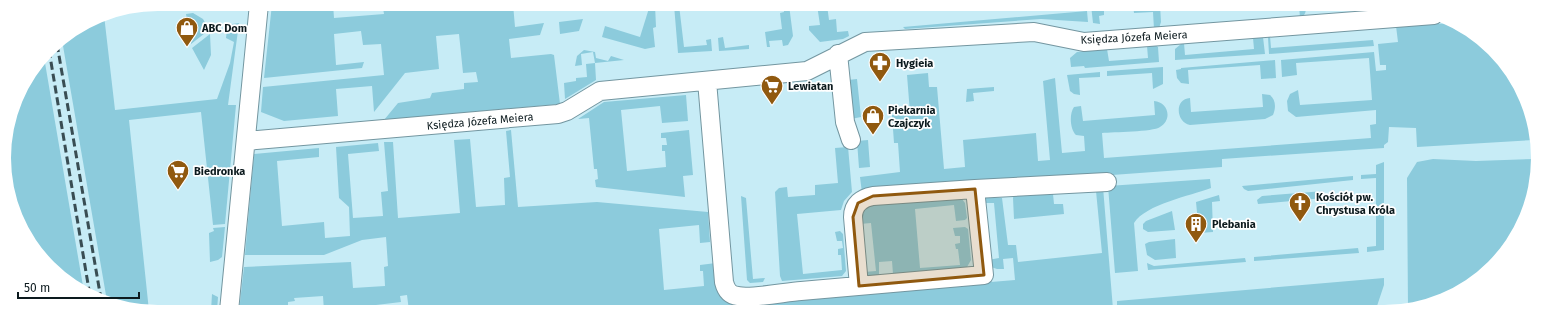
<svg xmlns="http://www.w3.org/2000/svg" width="1542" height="316" viewBox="0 0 1542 316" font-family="'Fira Sans',sans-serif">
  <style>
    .green { fill: #8ccbdc }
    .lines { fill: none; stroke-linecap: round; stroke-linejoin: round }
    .minor-casing { stroke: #7396a0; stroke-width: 20 }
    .minor { stroke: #fff; stroke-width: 18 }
    .rail { stroke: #394d53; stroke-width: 3; stroke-dasharray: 8 4; stroke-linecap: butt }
    .marked { fill: #90590f; fill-opacity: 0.2; stroke: #90590f; stroke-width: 3; stroke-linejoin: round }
    .labels { text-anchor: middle; stroke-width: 3.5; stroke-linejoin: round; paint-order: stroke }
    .poi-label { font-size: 11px; font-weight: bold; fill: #0c1a1e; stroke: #fff; text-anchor: start }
    .street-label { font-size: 11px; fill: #0c1a1e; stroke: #fff }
  </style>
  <rect width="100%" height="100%" fill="#c7ecf6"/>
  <path class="green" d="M218,4H240V8H230Z
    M272,4H333L334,18L384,14L383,8L411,6V4H513L515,27L544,23L540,35L509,39L511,58L551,54L554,55L560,104L384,120L398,103L430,98L432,93L464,89V83L478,82L476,72L463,73L459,34L436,36L439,69L405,73L374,112L372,86L336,89L338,116L284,121L261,112L263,87L384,75L381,44L363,45L361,31L334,34L336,65L364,62L362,68L264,78Z
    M650,5H655L656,27L653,28L655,47L645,49L602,37L605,26L640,37Z
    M674,5H679L684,47L707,45L706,40L711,39L712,51L678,53Z
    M783,5H789L793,36L788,45L783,46L782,40L769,41L770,47H767L765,32L782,29L780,13L784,12Z
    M817,5H827L829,20L836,19L837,32L848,31L849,36L843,39L820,42L809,30V26L820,25Z
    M1091,5H1104V15L1099,16L1100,24L1093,23Z
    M1133,5H1160L1161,22L1159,28L1154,29L1153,12L1134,13Z
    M1178,5H1234V7L1179,11Z
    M1299,5H1306C1306,11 1306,15 1300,18Z
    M1087,11L1088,22L1041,19L905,29L903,27Z
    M193,13L203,19L209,30L191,44L186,14Z
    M104,15L115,110L217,99L230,63L234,42L226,38L227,29L232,24L239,23L228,105H236L225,224L213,225L201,112L129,120L149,311H138L107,301L62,40L99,16Z
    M583,19L579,31L560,34L559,22Z
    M1455,23L1461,25L1497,56L1509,70L1533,118L1534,140L1417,147L1416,128L1389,127L1388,142L1384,145V148L1222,159V167L862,193L860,177L900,172L898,143H894L892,115L910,113L907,75L928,73L929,87H937L944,169L965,167L963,140L1036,133L1038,161L1050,160L1043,81L1055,78L1062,153L1085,151L1084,136L1076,135C1070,129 1069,114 1074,107L1081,106L1083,121L1155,115L1154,101C1168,102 1173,119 1160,127C1153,132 1113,132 1102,133L1104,158L1371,138L1370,125L1376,124V110L1296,117L1288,111L1287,101L1290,94L1298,90L1300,105L1372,100L1369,58L1296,63L1297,75L1282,77L1281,60L1374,52L1376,71L1386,70V65H1380L1378,44L1398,42L1396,26Z
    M210,34L211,55L204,70L192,48Z
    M1270,36L1271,48L1373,40L1374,46L1269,54L1268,37Z
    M723,37L725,48L749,45V49L719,51L718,38Z
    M1263,37L1265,54L1175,60V49L1181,44L1184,43L1185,55L1254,49L1253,38Z
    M1155,45L1158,47L1159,62L1085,68L1084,66L1071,67L1070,58L1077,52L1107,49L1109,61L1148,58L1147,46Z
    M584,50L595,52L596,58L608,61L611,56L624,60L595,63L596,80L565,99L564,83L576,81V78L587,77L586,64L595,63L593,52L581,54L582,65L575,66L577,56Z
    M44,57L84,292L42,259L12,208L4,148L16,99Z
    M1275,60L1276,78L1261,79L1260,65L1188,70L1189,84L1181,83L1177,78L1176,70L1181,69V68Z
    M1163,67V84L1153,89L1152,73L1107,76V71Z
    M1100,72V77L1079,78L1080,95L1074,94L1070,91L1067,75Z
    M857,79L861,117L851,119L848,80Z
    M994,87V91L973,93L974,101L966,102L967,89Z
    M1262,94L1270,95C1276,100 1276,108 1273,115L1265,119L1190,125C1176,122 1174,99 1190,98L1191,112L1263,107Z
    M686,95L688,121L662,123L660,106L621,110L627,171L666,167L665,151H662V145H667L666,138H661V133L689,130L693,175L683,176L685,197L596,187L595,180L598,179L597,169H594L589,118L578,119L604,102Z
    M511,130L518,207L597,202L708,212L710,242L700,243L699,225L659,229L664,290L704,286L703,271H700V265L716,263L739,303L1015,280L1013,258L1003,259L1004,269H997L991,267L988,260L999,258L994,203H983L984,197L1002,198L1008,245H1016L1018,262L1102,253L1096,191L1103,187L1113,309L1116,311H409L407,295L400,296L401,302L376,305L363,311H324L323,296L294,298L295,301L288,302V311H239L244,267L351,262L353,288L385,286L384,267L388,266L386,237L362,240L324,255H245L254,154L319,148V157L277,161L282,226L324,222L325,238L350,236L349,207L339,198L336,147L378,143L379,151L348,154L353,218L383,216L381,192L388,191L384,142H393L398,218L460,213L454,140L470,139L476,207L505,205L504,178L510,177L506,131Z
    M868,140L870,167L859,168L857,141Z
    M848,147L852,192L844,201L841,210L797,214L803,274L842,270L841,255H838V249L843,248L842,241H837L835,232L840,231L843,234L846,271L842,276L782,281L780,276L775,192L779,188L787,187L788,197L815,195V185L838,183L835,148Z
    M1433,159L1476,161L1535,159L1537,178L1522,226L1493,267L1443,300L1408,309L1407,178L1417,162Z
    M1384,162V250L1367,252V247L1376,246V178L1361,179V175L1376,174V165Z
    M1353,176V180L1248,191L1244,189L1242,186Z
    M1210,179L1211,188C1190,196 1146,204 1134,223L1138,271L1115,273L1108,186Z
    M1324,191V198L1258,204L1257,200L1262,196Z
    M1053,194L1054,204H1063L1064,214L1014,219L1013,198L1014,195Z
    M1219,195L1220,201L1212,202L1213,232L1199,233L1196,202Z
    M741,196L746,198L753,279L765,278L763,282L750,283L747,280Z
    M962,199L965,203L967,218L965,220L956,221L954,205L915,209L920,268L960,265L958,249H956L955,244L960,243V236H955L953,228L965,227L968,229L971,260L967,267L893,274L892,261L879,262V275L867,276L864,272L876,271L871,223L860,224L859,216L869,203Z
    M1172,211L1175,230L1148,232L1143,229V224L1146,221Z
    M225,227L222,257L218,260L210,262L209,233L214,231L213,228Z
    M1175,239L1176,258L1155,260L1147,255L1145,244L1149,242Z
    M1358,248L1359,253L1254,261V257Z
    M1245,258L1246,262L1148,270L1147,263L1154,266Z
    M1384,278V285L1375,312L1125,311L1117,305V301Z
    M212,294L218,297L217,311H211Z"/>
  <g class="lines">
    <g class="minor-casing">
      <path id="minor" d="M838,54L845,122L851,140
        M707,81L724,282C726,290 729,295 738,296C751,299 786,292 801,291C862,286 923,280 984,275L975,189L873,196C862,198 853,204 853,217L859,286
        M246,141L558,114L567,111L600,91L807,71L865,42L1034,32L1084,42L1434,15
        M975,189L1107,182
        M229,311L259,4"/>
    </g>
    <use href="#minor" class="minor"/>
    <path class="rail" d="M57,44L101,299
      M49,50L90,296"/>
  </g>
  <path class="marked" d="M975,189L984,275L859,286L853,217L858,203L873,196Z"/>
  <defs>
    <g id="shop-pin" transform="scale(1.15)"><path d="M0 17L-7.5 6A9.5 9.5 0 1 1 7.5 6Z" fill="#90590f" stroke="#fff"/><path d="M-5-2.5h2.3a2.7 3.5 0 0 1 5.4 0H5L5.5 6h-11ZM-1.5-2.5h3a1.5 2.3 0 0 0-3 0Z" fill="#fff"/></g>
    <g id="pharmacy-pin" transform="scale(1.15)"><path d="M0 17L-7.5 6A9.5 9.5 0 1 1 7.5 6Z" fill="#90590f" stroke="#fff"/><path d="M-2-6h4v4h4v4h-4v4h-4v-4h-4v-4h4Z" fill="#fff"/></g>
    <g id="supermarket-pin" transform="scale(1.15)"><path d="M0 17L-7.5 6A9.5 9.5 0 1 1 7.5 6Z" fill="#90590f" stroke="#fff"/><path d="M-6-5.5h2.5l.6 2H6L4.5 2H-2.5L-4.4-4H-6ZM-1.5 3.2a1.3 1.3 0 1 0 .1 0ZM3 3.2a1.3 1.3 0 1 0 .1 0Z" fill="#fff"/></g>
    <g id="church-pin" transform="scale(1.15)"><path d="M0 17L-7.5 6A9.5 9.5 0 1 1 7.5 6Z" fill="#90590f" stroke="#fff"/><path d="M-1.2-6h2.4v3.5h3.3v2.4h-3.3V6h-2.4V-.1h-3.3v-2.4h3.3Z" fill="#fff"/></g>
    <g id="building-pin" transform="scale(1.15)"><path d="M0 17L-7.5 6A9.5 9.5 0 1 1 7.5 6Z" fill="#90590f" stroke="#fff"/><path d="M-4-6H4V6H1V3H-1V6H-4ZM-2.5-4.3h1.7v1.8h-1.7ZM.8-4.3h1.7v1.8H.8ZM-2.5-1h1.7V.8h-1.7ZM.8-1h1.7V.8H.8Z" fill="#fff"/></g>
  </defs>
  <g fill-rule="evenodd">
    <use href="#shop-pin" x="187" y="28"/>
    <use href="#pharmacy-pin" x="880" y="63"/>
    <use href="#supermarket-pin" x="772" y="86"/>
    <use href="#shop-pin" x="873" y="116"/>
    <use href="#supermarket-pin" x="178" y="171"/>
    <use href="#church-pin" x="1300" y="203"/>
    <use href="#building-pin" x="1196" y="224"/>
  </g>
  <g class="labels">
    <g class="poi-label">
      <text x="202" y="32">ABC Dom</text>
      <text x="896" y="67">Hygieia</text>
      <text x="788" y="90">Lewiatan</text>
      <text x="888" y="114">Piekarnia<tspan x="888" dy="13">Czajczyk</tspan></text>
      <text x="194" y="175">Biedronka</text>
      <text x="1316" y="201">Kościół pw.<tspan x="1316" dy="13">Chrystusa Króla</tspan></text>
      <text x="1212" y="228">Plebania</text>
    </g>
    <g class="street-label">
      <text transform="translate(1134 37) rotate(-3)" y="4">Księdza Józefa Meiera</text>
      <text transform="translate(480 121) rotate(-5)" y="4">Księdza Józefa Meiera</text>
    </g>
  </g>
  <path d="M0 0H1542V316H0ZM158 11H1384A147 147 0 0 1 1531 158V158A147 147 0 0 1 1384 305H158A147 147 0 0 1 11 158V158A147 147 0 0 1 158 11Z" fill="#fff" fill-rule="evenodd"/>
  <path d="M18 292v6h121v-6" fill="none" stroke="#0c1a1e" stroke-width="2"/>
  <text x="24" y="292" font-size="12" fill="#0c1a1e" stroke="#ffffff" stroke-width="3" paint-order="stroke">50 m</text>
</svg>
